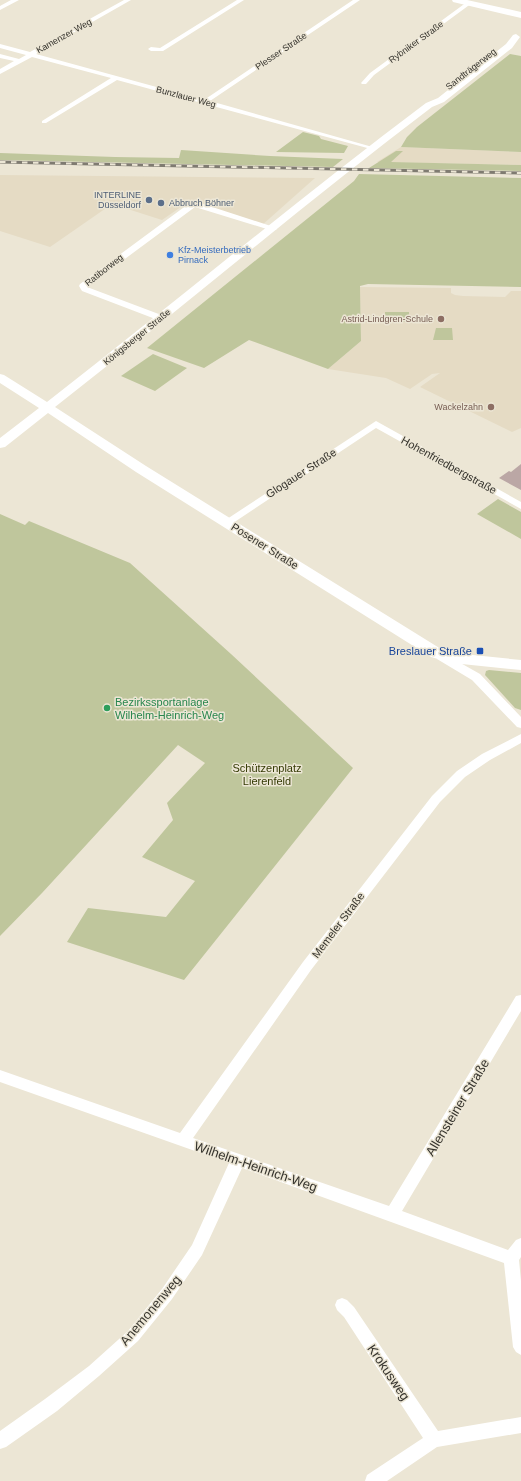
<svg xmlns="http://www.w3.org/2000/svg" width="521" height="1481" viewBox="0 0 521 1481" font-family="Helvetica,sans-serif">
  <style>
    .built { fill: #e5dbc4 }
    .green { fill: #bfc69c }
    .building { fill: #bba7a5 }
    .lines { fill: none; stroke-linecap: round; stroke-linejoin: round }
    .street { fill: #fff; fill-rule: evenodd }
    .secondary { fill: #fff; fill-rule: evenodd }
    .rail-casing { stroke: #7f7b71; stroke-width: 3 }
    .rail { stroke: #ece6d5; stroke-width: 2; stroke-dasharray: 5.5; stroke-linecap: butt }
    .service-dot { fill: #5c6f8a; stroke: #ece6d5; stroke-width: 1.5 }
    .shop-dot { fill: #3f7fe0; stroke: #ece6d5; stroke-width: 1.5 }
    .education-dot { fill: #8d6e63; stroke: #ece6d5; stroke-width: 1.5 }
    .transit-dot { fill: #1a4fb4; stroke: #ece6d5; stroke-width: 1.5 }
    .leisure-dot { fill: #2e9e5b; stroke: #ece6d5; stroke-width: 1.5 }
    .labels { text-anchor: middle; stroke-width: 3; stroke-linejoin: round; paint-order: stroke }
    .far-street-label { font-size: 9px; fill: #34322c; stroke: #ece6d5 }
    .far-service-label { font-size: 9px; fill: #4e5e75; stroke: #ece6d5; text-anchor: end }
    .far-shop-label { font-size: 9px; fill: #366cbe; stroke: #ece6d5; text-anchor: start }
    .far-education-label { font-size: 9px; fill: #785e54; stroke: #ece6d5; text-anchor: end }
    .street-label { font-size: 11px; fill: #34322c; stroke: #ece6d5 }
    .transit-label { font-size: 11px; fill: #164399; stroke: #ece6d5; text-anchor: end }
    .leisure-label { font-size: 11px; fill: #27864d; stroke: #ece6d5; text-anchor: start }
    .park-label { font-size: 11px; fill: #343a04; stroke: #ece6d5 }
    .near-street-label { font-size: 13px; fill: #34322c; stroke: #ece6d5 }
  </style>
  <rect width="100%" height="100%" fill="#ece6d5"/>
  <path class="built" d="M401,147L521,152V165L377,162Z
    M0,175L315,178L261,226L188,202L162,220L112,204L50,247L0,231Z
    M360,287L451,288V293L455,295L463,296L505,297L511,291H521V428L512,432L420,387L440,373L432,374L410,389L386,378L328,369L361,341Z"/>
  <path class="green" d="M510,54L521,56V152L401,147L407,137L417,127Z
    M303,132L319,136L321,139L348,146L344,153L276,152Z
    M181,150L270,156L343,159L333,167L0,160V153L115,157L179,158Z
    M396,151H403L391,162L521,165V171L369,168Z
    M359,174L521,178V287L368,284L360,286L361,341L328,369L249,340L204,368L147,348L354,181Z
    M385,312H409V322H385Z
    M436,328H452L453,340H433Z
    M153,354L187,368L155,391L121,376Z
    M498,499L521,512V539L477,514Z
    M0,514L25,525L29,521L130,563L231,654L353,768L184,980L67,942L88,908L166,917L195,881L142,857L173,820L167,803L205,763L178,745L42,893L0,936Z
    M489,670L521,673V710L515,708L485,675L486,671Z"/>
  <path class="building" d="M521,464V490L499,478L509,471L511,472Z"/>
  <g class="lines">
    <path class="street" d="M11,0H19L0,10V6Z
      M124,0H131L36,54L204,100L353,0H360L210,101L376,148L371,149L117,80L46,123H42V121L111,78L32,57L0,74V69L14,61L0,58V54L19,59L26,55L0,48V44L30,52Z
      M237,0H244L163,51H151L148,49L151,47L160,48Z
      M467,2L472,3L374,75L366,84H362L361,83L370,73Z
      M191,202H197L277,228L276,230H270L195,207L87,287L164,316V320H158L82,291L79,286L80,284Z
      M376,421L521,502V509L376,428L230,525H224L222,523L224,521Z
      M441,652L480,674L521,717V728L517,727L472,680L437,659L436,656L437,653Z
      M521,734V743L490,760L465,777L440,802L311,970L193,1138L389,1206L516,996L521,995V1011L402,1211L508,1250L516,1240L521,1238V1257L519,1260L521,1281V1355L516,1352L513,1347L504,1263L242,1168L202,1255L172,1299L138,1341L99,1376L57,1411L6,1447L0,1449V1431L45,1399L89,1366L128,1331L162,1289L192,1245L229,1163L0,1082V1070L180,1133L303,962L432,796L457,771L482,754Z
      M342,1298L347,1300L354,1307L438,1431L521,1417V1433L437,1447L387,1481H365L367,1475L423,1438L344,1317L337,1310L335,1305L337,1300Z"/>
    <path class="secondary" d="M452,0H467L521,12V18L453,2Z
      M516,34L520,37L512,48L444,102L432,107C304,204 182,308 55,407L146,466L441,649L453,653L521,660V670L452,663L431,657L136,472L48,413L5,447L0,448V438L39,408L0,383V374L4,375L47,402C174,303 297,200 426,103L438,98L506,44L513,35Z"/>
    <g class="rail-casing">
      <path id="rail" d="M0,162L521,173"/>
    </g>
    <use href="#rail" class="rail"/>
  </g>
  <g class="service-dot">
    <circle cx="149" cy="200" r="4"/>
    <circle cx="161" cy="203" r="4"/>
  </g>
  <circle class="shop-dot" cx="170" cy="255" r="4"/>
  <g class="education-dot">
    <circle cx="441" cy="319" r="4"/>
    <circle cx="491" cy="407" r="4"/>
  </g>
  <rect class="transit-dot" x="476" y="647" width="8" height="8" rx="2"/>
  <circle class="leisure-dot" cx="107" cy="708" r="4"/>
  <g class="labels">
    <g class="far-street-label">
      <text transform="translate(64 36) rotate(-29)" y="3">Kamenzer Weg</text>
      <text transform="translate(416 42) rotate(-36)" y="3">Rybniker Straße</text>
      <text transform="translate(281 51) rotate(-34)" y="3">Plesser Straße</text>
      <text transform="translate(471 69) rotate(-38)" y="3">Sandträgerweg</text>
      <text transform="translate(186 97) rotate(15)" y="3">Bunzlauer Weg</text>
      <text transform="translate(104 270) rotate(-38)" y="3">Ratiborweg</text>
      <text transform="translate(137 337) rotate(-39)" y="3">Königsberger Straße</text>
    </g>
    <g class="far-service-label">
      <text x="141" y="198">INTERLINE<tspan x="141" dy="10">Düsseldorf</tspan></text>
      <text x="169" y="206" text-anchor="start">Abbruch Böhner</text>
    </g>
    <g class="far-shop-label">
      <text x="178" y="253">Kfz-Meisterbetrieb<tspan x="178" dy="10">Pirnack</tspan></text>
    </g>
    <g class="far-education-label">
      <text x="433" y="322">Astrid-Lindgren-Schule</text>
      <text x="483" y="410">Wackelzahn</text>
    </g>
    <g class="street-label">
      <text transform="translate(449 465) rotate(29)" y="4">Hohenfriedbergstraße</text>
      <text transform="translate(301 473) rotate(-33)" y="4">Glogauer Straße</text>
      <text transform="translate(265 546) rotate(32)" y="4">Posener Straße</text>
      <text transform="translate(338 925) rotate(-53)" y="4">Memeler Straße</text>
    </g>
    <g class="transit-label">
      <text x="472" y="655">Breslauer Straße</text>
    </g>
    <g class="leisure-label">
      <text x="115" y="706">Bezirkssportanlage<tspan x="115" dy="13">Wilhelm-Heinrich-Weg</tspan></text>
    </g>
    <g class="park-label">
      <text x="267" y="772">Schützenplatz<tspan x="267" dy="13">Lierenfeld</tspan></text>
    </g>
    <g class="near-street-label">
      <text transform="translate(457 1107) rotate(-59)" y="5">Allensteiner Straße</text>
      <text transform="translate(256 1166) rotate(19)" y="5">Wilhelm-Heinrich-Weg</text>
      <text transform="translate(150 1310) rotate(-50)" y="5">Anemonenweg</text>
      <text transform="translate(389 1372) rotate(56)" y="5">Krokusweg</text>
    </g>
  </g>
</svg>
